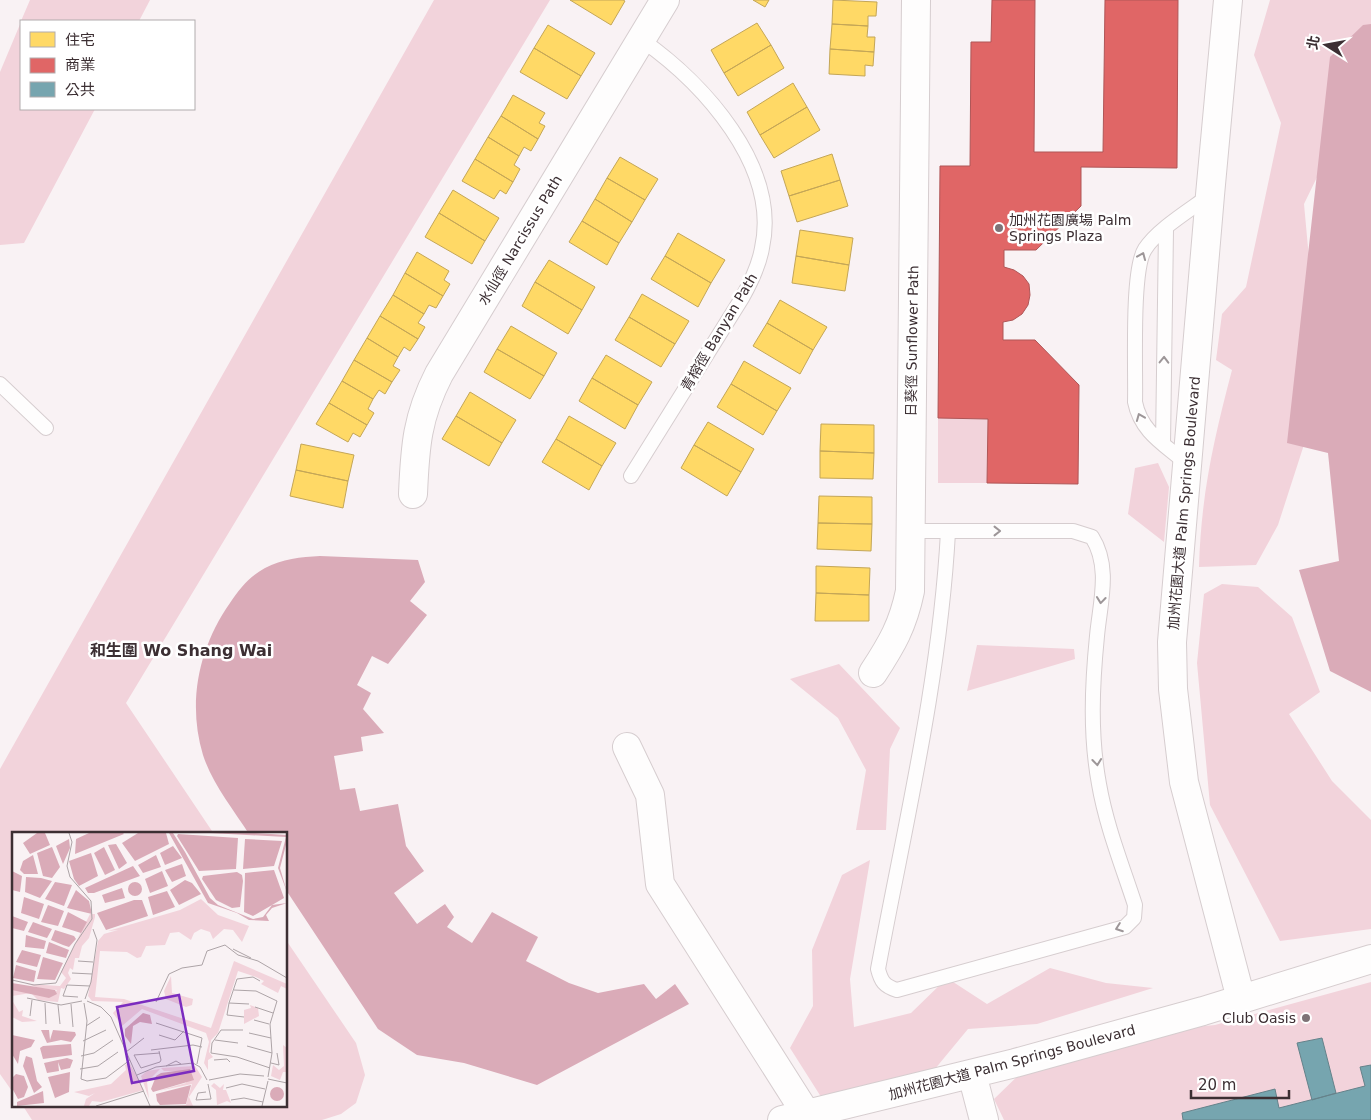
<svg xmlns="http://www.w3.org/2000/svg" width="1371" height="1120" viewBox="0 0 1371 1120" font-family="'DejaVu Sans','Noto Sans TC',sans-serif">
  <style>
    .green { fill: #f2d3db }
    .water { fill: #daabb8 }
    .homes { fill: #ffd966; stroke: #c4a657 }
    .shops { fill: #e06666; stroke: #af5657 }
    .public { fill: #76a5af; stroke: #65828a }
    .lines { fill: none; stroke-linecap: round; stroke-linejoin: round }
    .service-casing { stroke: #d6cdcf; stroke-width: 16 }
    .minor-casing { stroke: #d6cdcf; stroke-width: 30 }
    .service { stroke: #fefdfd; stroke-width: 14 }
    .minor { stroke: #fefdfd; stroke-width: 28 }
    .oneway { stroke: #9d9698 }
    .poi-dot { fill: #7e7377; stroke: #fff; stroke-width: 2 }
    .labels { text-anchor: middle; stroke-width: 5; stroke-linejoin: round; paint-order: stroke }
    .poi-label { font-size: 14px; fill: #3c2f33; stroke: #fff; text-anchor: start }
    .street-label { font-size: 14px; fill: #3c2f33; stroke: #fff }
    .quarter-label { font-size: 16px; font-weight: bold; fill: #3c2f33; stroke: #fff }
    .inset-road { fill: none; stroke: #ada4a7; stroke-width: 1 }
    .view { fill: #7b2cbf; fill-opacity: 0.15; stroke: #7b2cbf; stroke-width: 2.5 }
    .inset-edge { fill: none; stroke: #3c2f33; stroke-width: 2.5 }
  </style>
  <rect width="100%" height="100%" fill="#f9f2f4"/>
  <path class="green" d="M30,0H150L139,21H21Z
    M434,0H550L126,703L214,834H14V1094L0,1074V769Z
    M1270,0H1371V87L1352,105L1304,204L1315,324L1311,423L1278,525L1256,565L1199,567C1201,495 1214,438 1232,370L1216,360L1222,314L1246,287L1281,123L1254,55Z
    M21,22V109H95L24,243L0,245V72Z
    M938,418L988,419L987,483H938Z
    M1158,463L1169,487L1164,542L1128,514L1135,468Z
    M1222,584L1258,587L1292,617L1320,692L1289,714L1332,781L1371,820V929L1280,941L1210,805L1197,663L1204,594Z
    M977,645L1074,649L1075,659L967,691Z
    M839,664L900,728L890,749L886,830H856L866,770L838,718L790,679Z
    M870,860L850,979L854,1027L911,1013L947,978L987,1004L1050,968L1106,983L1153,988L1037,1024L968,1029L925,1081L830,1111L790,1048L813,1006L812,950L842,875Z
    M286,940L356,1043L365,1075L356,1103L341,1114L322,1120H32L23,1106H286Z
    M1371,982V1120H1004L994,1099L1030,1064L1173,1029L1215,1025Z"/>
  <path class="water" d="M1371,24V692L1330,671L1299,570L1339,561L1328,453L1287,443L1330,57L1363,25Z
    M320,556L418,560L425,582L410,601L427,615L388,664L372,656L357,685L371,693L363,709L384,733L361,737L363,751L334,756L340,790L355,788L360,811L398,804L406,846L424,871L394,893L417,924L445,904L454,917L447,927L472,943L492,912L538,937L526,961L569,983L598,993L644,984L656,999L675,984L689,1004L537,1085L464,1063L417,1055L378,1029L286,890V834H249C233,809 212,783 203,755C187,702 199,647 230,603C239,589 250,576 265,568C282,559 301,557 320,556Z"/>
  <path class="homes" d="M570,0H623L625,1L611,25Z
    M753,0H769L765,7Z
    M833,0L877,2L876,16H868V26L832,24Z
    M757,23L771,45L724,73L711,50Z
    M832,24L868,26L867,37H875L874,52L830,49Z
    M548,25L595,53L581,76L534,48Z
    M771,45L784,68L738,96L724,73Z
    M534,48L581,76L567,99L520,72Z
    M830,49L874,52L873,66L865,65V76L829,74Z
    M793,83L807,107L760,135L747,112Z
    M513,95L545,113L539,123L545,126L538,139L501,116Z
    M807,107L820,130L774,158L760,135Z
    M501,116L538,139L531,151L524,147L519,156L488,137Z
    M488,137L519,156L514,165L520,169L513,182L475,159Z
    M832,154L840,180L789,196L781,171Z
    M620,157L658,179L645,200L607,178Z
    M475,159L513,182L506,194L500,190L494,199L462,181Z
    M607,178L645,200L632,222L595,199Z
    M840,180L848,206L797,222L789,196Z
    M453,190L499,218L485,241L439,213Z
    M595,199L632,222L619,243L582,221Z
    M439,213L485,241L472,264L425,237Z
    M582,221L619,243L607,265L569,242Z
    M800,230L853,238L849,265L796,256Z
    M678,233L725,260L711,283L665,256Z
    M417,252L449,271L444,280L450,284L443,296L405,273Z
    M665,256L711,283L698,307L651,279Z
    M796,256L849,265L845,291L792,283Z
    M549,260L595,287L582,310L535,282Z
    M405,273L443,296L436,308L429,305L424,314L393,295Z
    M535,282L582,310L568,334L522,306Z
    M642,294L689,321L675,344L629,317Z
    M393,295L424,314L418,323L425,327L418,339L380,316Z
    M780,300L827,327L813,350L767,323Z
    M380,316L418,339L410,351L404,347L398,357L367,338Z
    M629,317L675,344L661,367L615,340Z
    M767,323L813,350L800,374L753,346Z
    M511,326L557,353L544,376L497,349Z
    M367,338L398,357L393,366L400,370L392,382L354,360Z
    M497,349L544,376L530,399L484,372Z
    M606,355L652,382L638,405L592,378Z
    M354,360L392,382L385,394L379,390L373,399L342,381Z
    M744,361L791,388L777,411L731,384Z
    M592,378L638,405L625,429L579,401Z
    M342,381L373,399L368,409L374,413L367,425L329,403Z
    M731,384L777,411L763,435L717,407Z
    M470,392L516,420L502,443L456,416Z
    M329,403L367,425L360,437L353,433L348,442L316,424Z
    M456,416L502,443L489,466L442,439Z
    M569,416L616,443L602,466L556,439Z
    M708,422L754,449L741,472L694,445Z
    M821,424L874,425V453L820,451Z
    M556,439L602,466L589,490L542,462Z
    M301,444L354,455L348,481L296,470Z
    M694,445L741,472L727,496L681,468Z
    M820,451L874,453L873,479L820,478Z
    M296,470L348,481L343,508L290,496Z
    M819,496L872,497V524L818,523Z
    M818,523L872,524L871,551L817,549Z
    M816,566L870,568L869,595L816,593Z
    M816,593L869,595V621H815Z"/>
  <path class="shops" d="M992,0H1035L1034,152H1103L1105,0H1178L1177,168L1081,167V206L1036,250H1004V267L1014,270L1023,276L1029,284L1030,295L1028,305L1022,314L1013,320L1003,322V340H1035L1079,385L1078,484L987,483L988,419L938,418L940,166H970L971,42H991Z"/>
  <path class="public" d="M1322,1038L1336,1093L1312,1100L1297,1043Z
    M1371,1065V1120H1183L1182,1113L1275,1089L1279,1108L1365,1086L1360,1067Z"/>
  <g class="lines">
    <g class="service-casing">
      <path id="service" d="M0,384L46,428
        M1163,444L1166,230
        M1186,463C1164,444 1141,432 1135,402C1136,372 1131,270 1145,249C1158,229 1190,210 1210,195
        M631,476L742,298C751,282 759,266 762,248C780,166 703,83 642,40
        M910,531H1073L1092,537C1111,567 1100,603 1097,636C1092,686 1090,735 1099,784C1106,825 1122,865 1135,905L1134,918L1125,927L897,990C884,986 881,981 878,969C905,824 940,680 948,532"/>
    </g>
    <g class="minor-casing">
      <path id="minor" d="M1228,0L1210,195L1172,642L1173,689L1184,782L1241,999
        M413,494C415,446 417,417 439,374L665,0
        M873,673C892,644 903,625 910,591L916,0
        M627,747L650,795L660,884L807,1115
        M972,1074L984,1120
        M782,1120L1015,1063L1203,1011L1371,959"/>
    </g>
    <use href="#service" class="service"/>
    <use href="#minor" class="minor"/>
  </g>
  <defs><path id="oneway-chevron" d="M-2-3.5L2.5 0L-2 3.5" fill="none" stroke-width="1.6" stroke-linecap="round" stroke-linejoin="round" transform="scale(1.25)"/></defs>
  <g class="oneway">
    <use href="#oneway-chevron" transform="translate(1142 256) rotate(-67)"/>
    <use href="#oneway-chevron" transform="translate(1164 360) rotate(-89)"/>
    <use href="#oneway-chevron" transform="translate(1140 417) rotate(-112)"/>
    <use href="#oneway-chevron" transform="translate(997 531)"/>
    <use href="#oneway-chevron" transform="translate(1101 600) rotate(96)"/>
    <use href="#oneway-chevron" transform="translate(1097 762) rotate(84)"/>
    <use href="#oneway-chevron" transform="translate(1119 928) rotate(160)"/>
  </g>
  <g class="poi-dot">
    <circle cx="999" cy="228" r="5"/>
    <circle cx="1306" cy="1018" r="5"/>
  </g>
  <g class="labels">
    <g class="poi-label">
      <text x="1009" y="225">加州花園廣場 Palm<tspan x="1009" dy="16">Springs Plaza</tspan></text>
      <text x="1296" y="1023" text-anchor="end">Club Oasis</text>
    </g>
    <g class="street-label">
      <text transform="translate(520 240) rotate(-59)" y="5">水仙徑 Narcissus Path</text>
      <text transform="translate(719 332) rotate(-59)" y="5">青榕徑 Banyan Path</text>
      <text transform="translate(912 341) rotate(-89)" y="5">日葵徑 Sunflower Path</text>
      <text transform="translate(1184 503) rotate(-85)" y="5">加州花園大道 Palm Springs Boulevard</text>
      <text transform="translate(1012 1062) rotate(-15)" y="5">加州花園大道 Palm Springs Boulevard</text>
    </g>
    <g class="quarter-label">
      <text x="181" y="656">和生圍 Wo Shang Wai</text>
    </g>
  </g>
  <g transform="translate(12 832)">
    <rect width="275" height="275" fill="#f9f2f4"/>
    <path d="M189,67L206,83L237,94L230,110L221,98L212,97L201,107L198,100L189,97L182,101L179,108L167,100L158,101L153,113L134,114L129,125L125,126L115,120L88,119L83,165L112,167L199,196L222,129L275,152V157L269,154L266,161L249,152L252,149L244,145L226,139L206,201L199,208L197,220L201,225L196,228V238L192,231L197,210L194,201L130,177L110,194L101,181L111,170L80,169L76,164L86,109L92,102L106,98L96,99L168,78ZM78,82H83V85L77,106L70,114L67,126H63L61,138L58,136L56,141L59,147L52,157L49,156L46,170L26,168L19,161L0,164V156L43,161L45,158L27,156L15,152L48,154L54,146L49,140ZM159,144L160,161L181,167L180,173L174,175L154,167L152,159ZM0,168L7,180L11,178L10,184L25,189L10,190L0,185ZM238,173L246,176L247,184L232,192V178L239,176ZM271,213L275,216V240H271L268,248L259,244L261,233L267,238L272,234ZM117,230L132,258L89,270L80,269L77,274H72L74,267L83,261L77,264L62,260L99,252L114,238L113,233ZM183,234L190,245L177,265L181,274H162L174,273L180,252L146,259L174,251L176,239H152L149,236ZM148,237L135,250L137,267L129,244L135,239ZM202,251L208,256L212,252L211,258H214L219,271L215,269L205,273L204,258L199,254Z" fill="#f2d3db"/>
    <path d="M25,1H33L38,13L18,22L11,11ZM77,1H111L112,2L63,22L64,7ZM126,1H154L157,12L123,29L110,11ZM157,1H161L173,20L198,66L206,73L241,87L251,85L260,73L275,71L260,76L254,83L257,89L237,88L225,81L196,71ZM198,1H243L275,3V9L268,36L275,60L266,36L274,5ZM166,2L226,6L224,37L187,39L165,4ZM57,7L58,16L51,32L44,14ZM233,7L270,9L262,34L231,37ZM104,12L115,31L107,37L96,13ZM161,14L170,26L153,33L148,21ZM40,15L48,35L40,46L31,44L25,21ZM92,15L103,38L93,43L82,21ZM79,21L86,44L67,54L62,47L57,29ZM21,23L26,42H12L8,38L11,29ZM144,23L149,35L131,41L126,33ZM170,32L174,44L160,50L153,38ZM121,34L128,44L82,61H76L73,56ZM262,38L272,66L241,84L232,80L233,41ZM0,39L10,44L8,60L0,58ZM150,39L156,54L138,61L133,47ZM225,40L230,43L231,49L228,75L220,76L204,68L190,47L191,44ZM14,45L29,46L40,49L28,66L13,60ZM173,48L180,51L189,62L167,73L158,58ZM116 57a7 7 0 1 1 14 0a7 7 0 1 1-14 0ZM43,50L60,53L52,74L33,67ZM110,56L113,66L93,71L90,63ZM64,58L77,69L80,82L55,76ZM155,59L163,75L141,83L136,65ZM12,65L32,72L27,87L9,81ZM122,68H130L136,84L94,98L85,81ZM36,73L52,79L46,94L29,90ZM56,80L75,90L69,101L50,95ZM0,84L16,90L12,99L0,96ZM21,90L40,97L35,106L16,100ZM43,98L62,104L64,107L57,115L51,113L39,108ZM14,103L34,109L32,117L13,115ZM37,110L57,118L54,126L34,121ZM10,118L29,123L25,135L4,130ZM31,125L51,131L43,148L25,147ZM4,133L24,139L22,150L1,146ZM0,151L43,158L45,162L37,166L0,158ZM131,181L138,183L140,192L128,190L121,194L119,212L113,204V197ZM29,198H37L38,208L41,198L63,200L64,203L59,210L49,208L35,211ZM0,203L23,208L19,215L8,219L6,232L0,222ZM59,212L60,223L31,227L28,216L31,214ZM14,224L20,226L25,249L30,255L22,261L11,234ZM55,226L61,228L58,236L49,238L46,230L47,239L35,241L32,231ZM178,237L182,248L141,260L139,257L144,244L149,241ZM58,240L57,260L43,266L36,245ZM4,242L12,244L16,255L12,265L6,267L0,256V246ZM179,253L174,272L148,273L145,269L144,262ZM258 262a7 7 0 1 1 14 0a7 7 0 1 1-14 0ZM31,259L32,271L5,274V270Z" fill="#daabb8"/>
    <path class="inset-road" d="M221,117L239,126M66,129L81,130M60,141L80,142M0,148L22,153L44,151L63,112L80,87L79,69L58,45L55,34L60,10L57,1M222,158L244,159L265,169L258,192L260,221L256,245M66,165L51,164L55,153L78,154M15,166L49,173L70,169M73,167L79,150L85,108L81,97M75,169L89,175L99,185L138,274M144,170L157,142L170,136L190,133L195,119L213,113L226,123L246,129L275,146M33,171L34,192M72,171L75,189L69,247L75,249L94,246L118,228M217,171L215,183L232,185M59,172L61,195M237,172L217,171L225,147L241,145L248,149M46,173L48,192M243,175L261,181M18,184L20,168M242,188L257,192M144,191L190,206L185,232M74,194L88,185M231,198H209L200,211L199,221L225,225L258,236M237,201L259,206M147,203L163,208L172,199M203,208L226,211M71,209L94,198M235,214L260,221M139,218L181,213L190,215M147,219L149,228L148,230L129,236L122,223L148,221M114,220L132,206M69,224L82,221L101,208M202,228L215,227L218,230M259,231L267,233L265,221M154,234L164,229L169,232M68,237L86,234L106,220M125,243L144,235L181,231L188,235L195,248M256,247L275,251M197,248L228,242L252,244M214,256L230,252L253,257M194,260L186,261L184,268L199,267L196,252M219,268L232,266L251,270M84,274L132,259M250,274L256,249"/>
    <path class="view" d="M167,163L182,239L120,251L105,175Z"/>
    <rect width="275" height="275" class="inset-edge"/>
  </g>
  <rect x="20" y="20" width="175" height="90" fill="#ffffff" stroke="#b1acad"/>
  <rect x="30" y="32" width="25" height="15" fill="#ffd966" stroke="#b1acad"/>
  <text x="65" y="45" font-size="15" fill="#3c2f33">住宅</text>
  <rect x="30" y="58" width="25" height="15" fill="#e06666" stroke="#b1acad"/>
  <text x="65" y="70" font-size="15" fill="#3c2f33">商業</text>
  <rect x="30" y="82" width="25" height="15" fill="#76a5af" stroke="#b1acad"/>
  <text x="65" y="95" font-size="15" fill="#3c2f33">公共</text>
  <g transform="translate(1326 45) rotate(281)" stroke="#ffffff" stroke-width="4" paint-order="stroke">
  <path d="M0-4L9 19L0 12L-9 19Z" fill="#3c2f33"/>
  <text y="-8" font-size="14" font-weight="bold" text-anchor="middle" fill="#3c2f33">北</text>
  </g>
  <path d="M1191 1090v8h98v-8" fill="none" stroke="#3c2f33" stroke-width="2.5"/>
  <text x="1198" y="1090" font-size="15" fill="#3c2f33" stroke="#ffffff" stroke-width="4" paint-order="stroke">20 m</text>
</svg>
